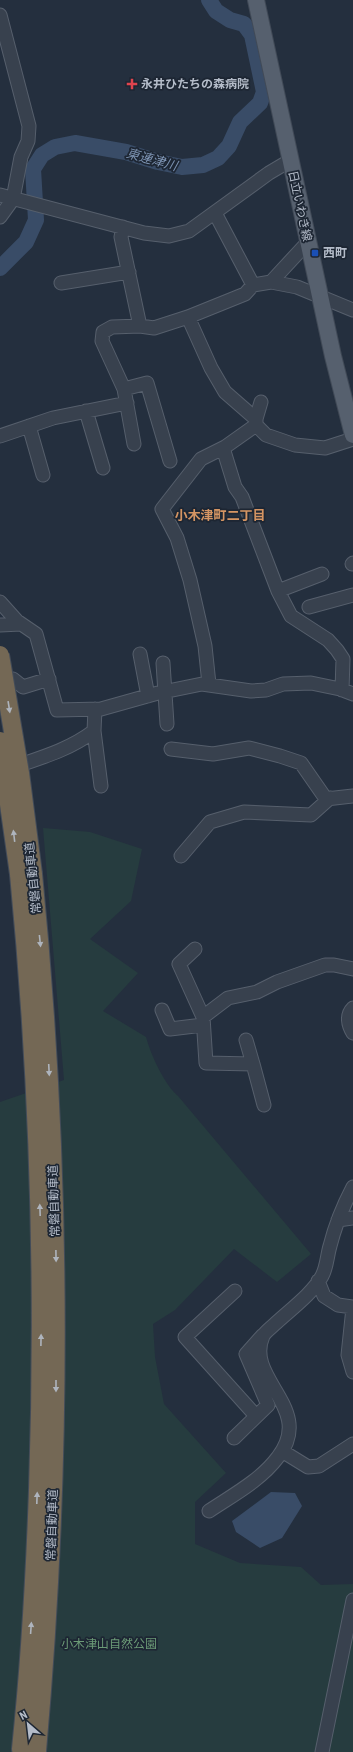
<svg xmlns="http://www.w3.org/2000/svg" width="353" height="1752" viewBox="0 0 353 1752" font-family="'Roboto Condensed','Noto Sans JP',sans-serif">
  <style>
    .green { fill: #263c3f }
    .water { fill: #394c67 }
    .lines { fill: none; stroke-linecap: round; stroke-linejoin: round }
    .river { stroke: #394c67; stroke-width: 16 }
    .minor-casing { stroke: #565f6c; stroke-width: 15 }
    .major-casing { stroke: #414a57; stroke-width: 18 }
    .highway-casing { stroke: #434c59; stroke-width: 20 }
    .minor { stroke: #38414e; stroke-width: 13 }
    .major { stroke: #56606e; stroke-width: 16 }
    .highway { stroke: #746855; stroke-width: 18 }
    .highway-bridge-casing { stroke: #434c59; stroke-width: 20; stroke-linecap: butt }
    .highway-bridge { stroke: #746855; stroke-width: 18 }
    .oneway { fill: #aeb4bd }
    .health-dot { fill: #e0444e; stroke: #1d2633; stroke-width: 1.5 }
    .transit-dot { fill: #1a4fb4; stroke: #1d2633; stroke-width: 1.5 }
    .labels { text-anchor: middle; stroke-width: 3.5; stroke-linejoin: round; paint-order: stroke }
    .poi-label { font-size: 12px; font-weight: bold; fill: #b4bcc9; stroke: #1d2633; text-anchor: start }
    .street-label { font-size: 12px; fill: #b4bcc9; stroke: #1d2633 }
    .park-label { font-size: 12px; fill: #6b9a76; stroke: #1d2633 }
    .water-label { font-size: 13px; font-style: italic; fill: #7c92b1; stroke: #1d2633 }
    .neighbourhood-label { font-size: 13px; font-weight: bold; fill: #d59563; stroke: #1d2633 }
  </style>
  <rect width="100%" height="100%" fill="#242f3e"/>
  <path class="green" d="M43,828L90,832L142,849L131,901L90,939L138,973L103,1011L146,1037C151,1055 164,1084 178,1096L311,1254L277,1282L234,1249L175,1310L153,1324L155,1357L164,1404L226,1473L195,1502V1544L240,1563L301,1567L321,1585L353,1584V1752H0V1102L64,1080Z"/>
  <path class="water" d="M24,241L27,244L0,272V265Z
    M271,1492L295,1493L302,1506L282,1538L260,1548L236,1532L232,1521Z"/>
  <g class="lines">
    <path class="river" d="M0,268L26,242L36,220L33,169L42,155L55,147L75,143L126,152L158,162L182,167L203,165L218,158L229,146L240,122L260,103L264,92L252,35L244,24L230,20L216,11L209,0"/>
    <g class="minor-casing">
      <path id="minor" d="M0,15L29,126L28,141L21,157L13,199L0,217
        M0,195L144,233L169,236L189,231L269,173L291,160
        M215,213L253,285L271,282L297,287L353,310
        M123,227L121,237L140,326L154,328L188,317
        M271,282L308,242
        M61,283L129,272
        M253,285L245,294L188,317L211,368L225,392L256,419
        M124,389L147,383L170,461
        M86,411L103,468
        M256,425L266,435L295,445L325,448L353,439
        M29,426L43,475
        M0,436L53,418L127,403
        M134,444L124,389L102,341L103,332L112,327L140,326
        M223,448L235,487L242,497L278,591L291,616L328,640L337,650L343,659L342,690
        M352,564L353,563
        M278,591L322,574
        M0,602L17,621L36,634L57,710L101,709L158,693L202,684L251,691L266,690L283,684L311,683L340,689L353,694
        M309,607L353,595
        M0,625L21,624
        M140,654L148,696
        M163,663L167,724
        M0,683L13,679L23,687L49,679
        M209,684L205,646L190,580L177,538L162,509L201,459L225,447L256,425V419L261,402
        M94,731L101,786
        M171,749L213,754L249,748L280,756L301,763L326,799L353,796
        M11,768C40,758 69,750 94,731L95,709
        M181,856L210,822L244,812L311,815L330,798
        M195,949L179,964L203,1017
        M353,1008C346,1015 348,1025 353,1033
        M162,1010L170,1029L203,1025
        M246,1040L253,1064
        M264,1105L253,1064L206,1063L203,1017L228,998L257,992L277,982L325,965H334L353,969
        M338,1220L353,1218
        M318,1281L324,1296L338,1305L353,1307
        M235,1291L185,1337L256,1416
        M353,1308L348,1355L353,1372
        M234,1438L268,1405L246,1354L263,1335
        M282,1451L308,1467L319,1466L353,1444
        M209,1511C233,1495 261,1480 278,1457C316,1408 244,1379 263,1336C265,1332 272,1327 276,1323C290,1310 313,1293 322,1276C327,1267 327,1256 330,1246C335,1226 343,1206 353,1187
        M322,1752L353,1600"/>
    </g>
    <g class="major-casing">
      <path id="major" d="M256,0L333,356L353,435"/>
    </g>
    <g class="highway-casing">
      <path id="highway" d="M19,874C39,1079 45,1284 38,1490C35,1576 30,1663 21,1749
        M33,874C62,1165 63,1459 37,1751"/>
    </g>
    <use href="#minor" class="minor"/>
    <use href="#major" class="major"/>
    <use href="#highway" class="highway"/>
    <g class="highway-bridge-casing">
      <path id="highway-bridge" d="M0,655L20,773L33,874
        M0,741L19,874"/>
    </g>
    <use href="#highway-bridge" class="highway-bridge"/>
  </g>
  <defs><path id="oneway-solid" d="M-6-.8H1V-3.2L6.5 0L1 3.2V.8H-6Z"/></defs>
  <g class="oneway">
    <use href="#oneway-solid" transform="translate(9 707) rotate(81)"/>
    <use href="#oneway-solid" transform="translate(14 836) rotate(-97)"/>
    <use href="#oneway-solid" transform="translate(40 941) rotate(84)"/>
    <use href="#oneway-solid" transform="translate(49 1070) rotate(87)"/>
    <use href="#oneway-solid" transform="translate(40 1210) rotate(-92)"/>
    <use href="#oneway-solid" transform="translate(56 1256) rotate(89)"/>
    <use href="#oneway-solid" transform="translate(41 1340) rotate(-89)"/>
    <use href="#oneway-solid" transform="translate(56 1386) rotate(90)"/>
    <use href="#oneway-solid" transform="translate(37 1498) rotate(-88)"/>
    <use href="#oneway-solid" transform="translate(31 1628) rotate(-86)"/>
  </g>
  <path class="health-dot" d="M130 78h4v4h4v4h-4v4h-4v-4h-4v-4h4z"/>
  <rect class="transit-dot" x="311" y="249" width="8" height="8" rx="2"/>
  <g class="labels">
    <g class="poi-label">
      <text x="141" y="88">永井ひたちの森病院</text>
      <text x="323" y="257">西町</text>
    </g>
    <g class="street-label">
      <text transform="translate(300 206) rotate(78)" y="4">日立いわき線</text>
      <text transform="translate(33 878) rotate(-96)" y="4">常磐自動車道</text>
      <text transform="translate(54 1201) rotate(-92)" y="4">常磐自動車道</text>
      <text transform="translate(52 1525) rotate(-88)" y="4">常磐自動車道</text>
    </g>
    <g class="park-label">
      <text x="109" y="1648">小木津山自然公園</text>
    </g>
    <g class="water-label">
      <text transform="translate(152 159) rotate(15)" y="5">東連津川</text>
    </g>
    <g class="neighbourhood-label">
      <text x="220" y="520">小木津町二丁目</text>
    </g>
  </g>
  <g transform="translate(28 1724) rotate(332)" stroke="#1d2633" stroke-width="3" paint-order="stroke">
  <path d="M0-3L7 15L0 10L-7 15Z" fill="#b4bcc9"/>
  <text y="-6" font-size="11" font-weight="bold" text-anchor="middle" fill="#b4bcc9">N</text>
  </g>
</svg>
